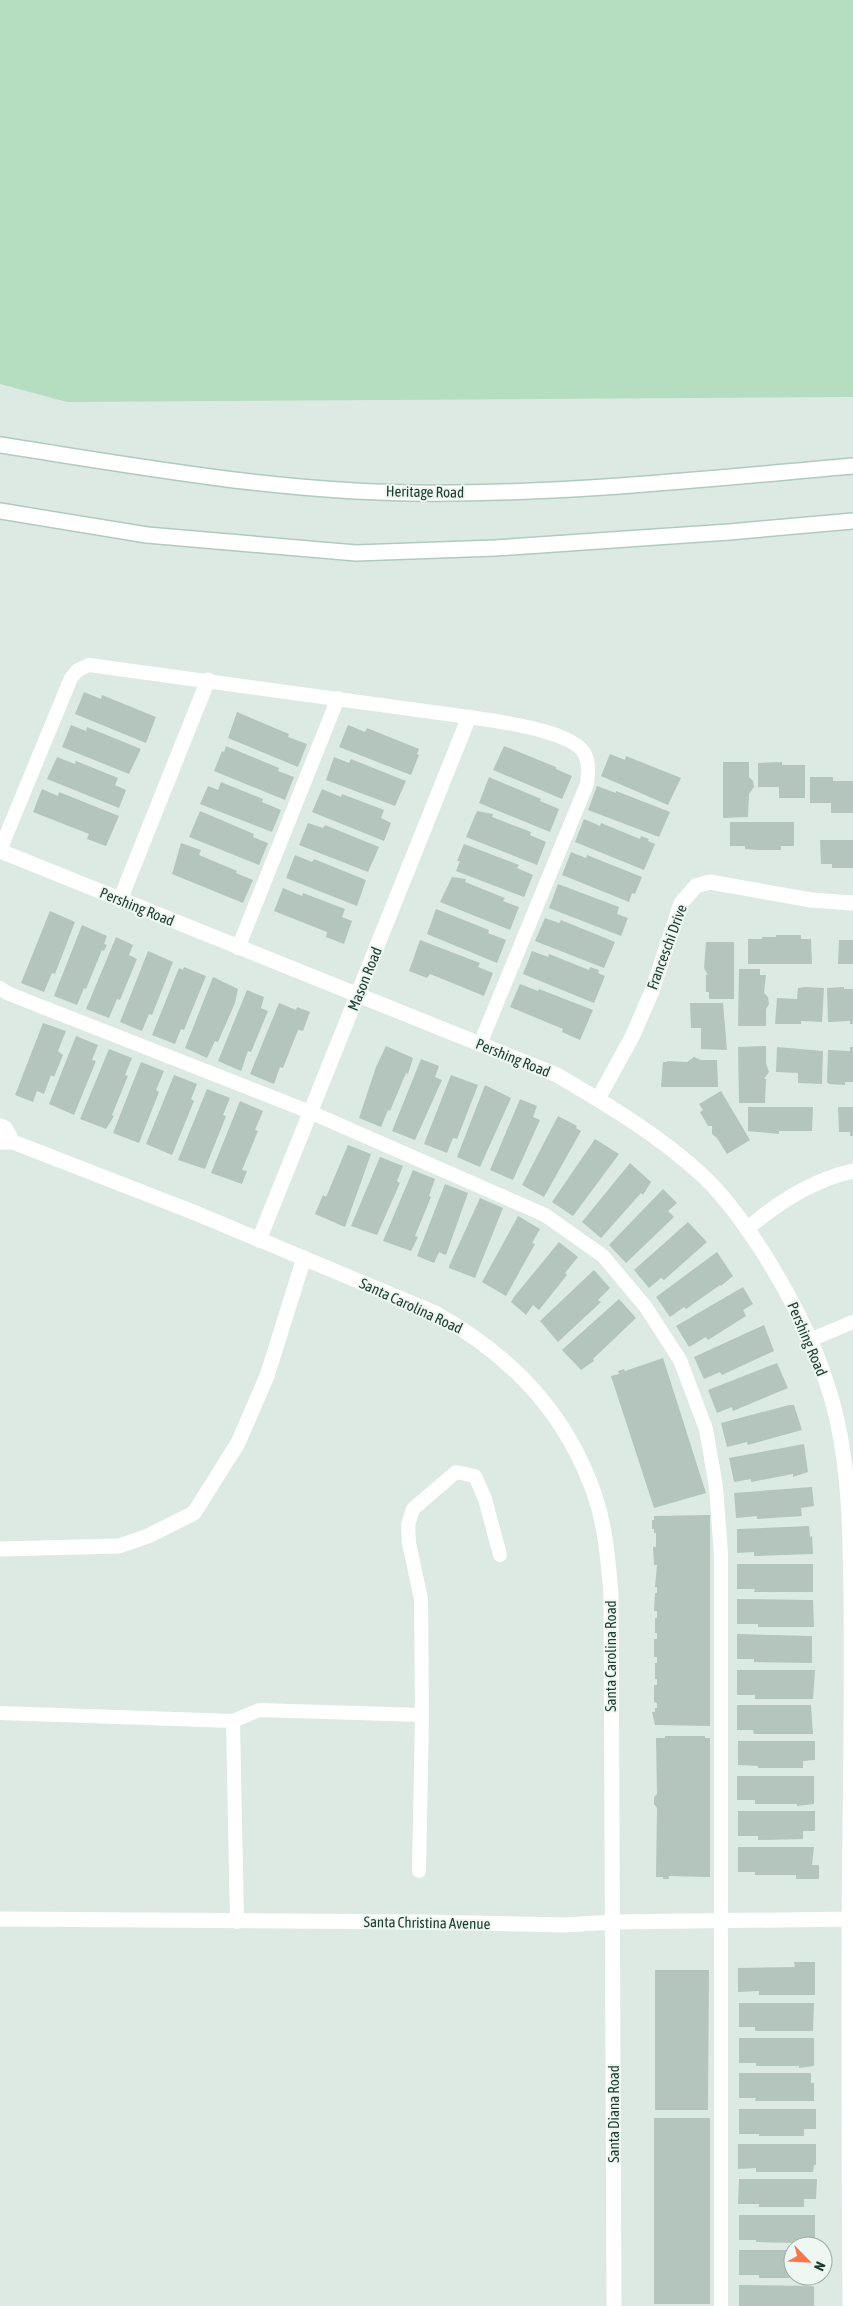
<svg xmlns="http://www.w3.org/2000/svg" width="853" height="2306" viewBox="0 0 853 2306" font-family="'Asap Condensed',sans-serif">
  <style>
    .green { fill: #b5ddbf }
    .building { fill: #b3c5bd }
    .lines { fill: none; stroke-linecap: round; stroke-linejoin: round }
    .secondary-casing { stroke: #b0cac0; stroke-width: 18 }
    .service { stroke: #fff; stroke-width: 14 }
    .minor { stroke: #fff; stroke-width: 15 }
    .tertiary { stroke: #fff; stroke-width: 15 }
    .secondary { stroke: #fff; stroke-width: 15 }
    .labels { text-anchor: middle; stroke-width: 4; stroke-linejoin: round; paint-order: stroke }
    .street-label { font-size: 15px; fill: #1e3a32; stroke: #eef7f2 }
  </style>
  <rect width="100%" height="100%" fill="#ddeae4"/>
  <path class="green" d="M0,0H853V397L67,402L0,384Z"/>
  <path class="building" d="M84,692L101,699L102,695L156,717L146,743L75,714Z
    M237,712L289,734L288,737L307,744L298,767L228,738Z
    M71,725L86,731L87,727L141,749L129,774L62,747Z
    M348,725L365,732L367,728L419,749L417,754L419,755L411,775L339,747Z
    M226,746L279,768L278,771L294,777L285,800L214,771L222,751L224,752Z
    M504,746L556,767V769L572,776L562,799L493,770Z
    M610,754L625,760L626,756L681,778L668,805L601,776Z
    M57,757L75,764L76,761L118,778L115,785L126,790L119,808L47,779Z
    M334,757L349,763L351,759L406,781L395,806L326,780Z
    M723,762H749V777L753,781L754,787L749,794L748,817L723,818Z
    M782,762V765H805V798H779V787H758V763Z
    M489,777L541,799L540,801L559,809L550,832L479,803Z
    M810,777H833V781H853V813H831V803H810Z
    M221,782L263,799L262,802L281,810L272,832L200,804L208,786L218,790Z
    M597,786L616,793V791L670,812L659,837L588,810Z
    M42,789L58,796L59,792L119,816L106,846L87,839L89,834L33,812Z
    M322,789L341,797L342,794L384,810L381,818L391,823L384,841L312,812Z
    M200,811L254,834L253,837L268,843L259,865L189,837Z
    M477,811L493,814L492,817L531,832L530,835L546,842L537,865L466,837Z
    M584,819L600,826L601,823L640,839L641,836L649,839L648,841L655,844L644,870L575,842Z
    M730,822H794V846H781V850H759L745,849V846H730Z
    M308,823L323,828L325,825L379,847L368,872L299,845Z
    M820,840H853V868H832V864H821Z
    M181,843L201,850L199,855L237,871L236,873L253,880L243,903L172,874Z
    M464,844L519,865L517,868L533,875L524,897L456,871L460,861H457Z
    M571,852L586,858L587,855L642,877L635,894L632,893L629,902L562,875Z
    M295,855L312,862L314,859L366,880L357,906L286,878Z
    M452,877L466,879L465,882L505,898L503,901L519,907L510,930L440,902Z
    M558,884L619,907L617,914L628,918L621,936L549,908Z
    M283,888L302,896L303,893L345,909L342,917L352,921L344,944L326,937L327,932L274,911Z
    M436,909L489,930L488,933L506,940L497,963L427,934Z
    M50,911L75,922L55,974L52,973L44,992L21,983Z
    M545,918L559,923L561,920L615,942L604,968L535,941Z
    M82,925L107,936L104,944L107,945L104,951L102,950L86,989L84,988L77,1005L54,996Z
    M776,935H801V939H811L812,964H748V939H762V937H776Z
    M116,937L133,945L129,955L137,959L120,1000L117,999L109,1018L86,1009Z
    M420,940L480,963L478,967L493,973L484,996L430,974L427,978L409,971Z
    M839,940H853V964H838Z
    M706,942H734V999H709V992H706V975H708L704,968Z
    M148,951L173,962L152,1015L149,1014L142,1031L120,1022Z
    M532,951L548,957L549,954L589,970L590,967L599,970L598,973L605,976L594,1003L523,974Z
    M184,967L206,976L184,1030L181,1029L175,1044L152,1035L179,968L183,970Z
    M739,969H760V975H766L764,993L768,997L769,1004L766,1009V1026H738Z
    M213,977L238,989L235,1003L218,1042L215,1041L207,1058L185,1048Z
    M520,984L538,991L539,989L593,1010L580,1040L562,1032L563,1029L510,1007Z
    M806,987L824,988L822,1022L801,1021V1024H775L777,998L797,999L798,988Z
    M844,987V989H853V1024H850V1021L828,1022L827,988Z
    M247,990L264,997L261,1008L268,1011L251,1052L248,1051L241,1071L218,1061Z
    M279,1003L296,1010L297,1007L310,1012L303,1031L298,1030L283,1068L280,1067L274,1084L250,1074Z
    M690,1003H723L727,1050L701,1049V1028H691Z
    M43,1023L66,1031L58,1051L63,1055L54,1077L51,1075L44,1094L37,1091L33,1102L15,1095Z
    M76,1036L98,1045L92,1060L96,1061L74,1115L49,1104Z
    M386,1046L413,1058L408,1074L406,1073L390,1111L388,1110L381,1127L359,1118L376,1067Z
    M766,1046V1063L769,1072L764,1079H766L765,1103H739L738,1047Z
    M777,1047L823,1051L822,1084L798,1083V1073L776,1072Z
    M850,1047H853V1082H845V1085L829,1084L827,1082L828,1050L850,1051Z
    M109,1049L132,1058L125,1075L128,1076L112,1115L114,1116L106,1129L80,1119Z
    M694,1057L701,1060H717L718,1087H661L663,1062H667V1061L687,1062Z
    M421,1059L439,1066L435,1077L442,1080L415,1140L392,1131Z
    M141,1062L164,1071L156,1090L159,1092L139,1143L113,1133Z
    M174,1075L197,1084L191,1099L194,1101L172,1155L146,1144Z
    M451,1075L478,1085L457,1139L453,1138L447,1153L424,1144Z
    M485,1085L511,1098L480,1167L457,1157Z
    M207,1089L230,1098L223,1115L226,1116L205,1169L178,1160Z
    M721,1091L750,1140L727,1154L717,1138L712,1134V1126H708L700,1112L703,1110L699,1104Z
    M520,1099L537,1106L533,1117L540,1120L513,1180L490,1170Z
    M240,1101L263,1111L255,1130L258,1131L242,1170L247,1171L242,1184L211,1173Z
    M748,1107H813L812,1131H779V1134L748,1131Z
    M838,1107H853V1136H850V1132H839Z
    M558,1116L577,1126L576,1128L581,1131L544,1197L522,1185Z
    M595,1139L619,1154L573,1216L552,1202Z
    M348,1145L371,1154L345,1227L315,1214L323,1195L326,1197Z
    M380,1157L403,1166L397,1181L400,1183L377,1235L351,1226Z
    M630,1163L651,1182L643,1195L641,1193L601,1238L582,1222Z
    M413,1170L435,1179L429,1196L431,1197L415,1236L418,1237L411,1251L383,1241Z
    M445,1184L468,1193L446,1255L439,1252L434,1263L417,1256Z
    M663,1189L677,1203L668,1211L674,1217L626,1263L609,1245Z
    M480,1198L503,1208L475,1278L449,1268V1266Z
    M518,1216L540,1229L532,1243L535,1244L506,1296L482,1282Z
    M688,1222L707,1242L664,1280L661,1278L649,1288L634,1270Z
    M559,1242L578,1257L565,1273L567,1275L539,1310L533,1305L526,1315L511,1302L514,1297Z
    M717,1252L733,1276L721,1286L720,1285L686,1309L684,1307L670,1317L656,1297Z
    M594,1270L610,1288L598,1300L601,1302L558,1342L540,1321Z
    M743,1287L753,1304L743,1310L746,1316L708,1340L706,1337L689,1347L676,1326Z
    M619,1299L636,1318L593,1359L594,1361L581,1370L562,1350Z
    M764,1325L774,1351L722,1375L720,1372L704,1379L694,1357Z
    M663,1358L706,1493L654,1508L611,1376L619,1374L618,1371L624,1369L625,1371Z
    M777,1363L788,1388L733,1411L732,1407L717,1413L708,1390Z
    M789,1405H794L802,1430L748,1445L747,1442L727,1447L721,1423Z
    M804,1444L808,1472L793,1477V1474L751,1482V1479L734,1482L729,1458Z
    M812,1487L814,1506L801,1508L802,1516L757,1519V1516L736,1518L734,1493Z
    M710,1515V1726L655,1725L652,1712H655V1708H657V1703L654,1702V1685H657V1679H655V1663H657V1657H654V1639H657V1633H655V1618H657V1611H654L655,1593H657V1587H655L657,1565H654L653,1547H656V1533H654V1529H652V1520H654V1516Z
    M809,1526L810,1537L812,1536L813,1554L754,1556V1552L737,1553V1529Z
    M737,1564H813V1592H754L755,1589H737Z
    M737,1599L813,1600L814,1627H758V1624H737Z
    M737,1634L812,1636V1663L754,1662V1659H737Z
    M737,1670H815L813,1699H755V1695H737Z
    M737,1705H811L813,1734H754L753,1730H737Z
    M665,1736H705V1738H710V1877L669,1876V1879H663V1877H656L657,1808L654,1804V1797L657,1794L656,1738H665Z
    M738,1741H815V1760L803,1761V1768H758V1766L738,1765Z
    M737,1776H814V1804L797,1806V1804H755V1800H737Z
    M738,1811H815V1831H803V1839L758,1840V1836H738Z
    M738,1847H814L812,1865H819V1879H796V1875H755V1872H738Z
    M794,1962H815V1995H759V1991L738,1992V1968L795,1967Z
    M655,1970H709L708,2110H655Z
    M739,2003H814L813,2031H755V2027H739Z
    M739,2038H814V2066L799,2068V2066H756V2063H739Z
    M739,2073H811V2083H814V2101H755L756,2098H739Z
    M739,2109H816V2129H804V2136H759V2134H739Z
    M654,2118H710V2304H654Z
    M738,2144H816V2165H814L813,2172H756V2168L738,2169Z
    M739,2179H817L816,2199H804V2207H759V2204H738Z
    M739,2215H815V2243L800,2245V2243L756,2242V2240H739Z
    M739,2250H793V2276H816V2278H759V2275H739Z
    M739,2285L814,2286V2306H739Z"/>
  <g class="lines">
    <g class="secondary-casing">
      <path id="secondary" d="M0,445C136,466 272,491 410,493C558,495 706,479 853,466
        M0,511L147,535L356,553L495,548L729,532L853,521"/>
    </g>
    <path class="service" d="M0,850L71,678L78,670L89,665L469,717C496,721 565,730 582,750C590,759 588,773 587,784L480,1044
      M238,948L338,698
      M0,988L7,993L310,1112L545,1215L603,1256L645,1306L680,1360L706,1429L716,1487L721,1554V2306
      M810,1340L853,1322
      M0,1713L233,1721L259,1710L422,1715L419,1871
      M422,1715L421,1599L409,1543L408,1525L413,1509L456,1472L475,1476L485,1499L500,1555
      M233,1721L237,1922"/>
    <path class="minor" d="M0,851L557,1075C608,1105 657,1134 701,1174C726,1197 746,1226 764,1254C796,1305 824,1361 837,1420C850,1478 850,1537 851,1595C852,1672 851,1749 850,1826C848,1986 849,2146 850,2306
      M120,900L208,680
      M598,1099L633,1035L652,991L681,903L696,886L710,882L811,900L853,903
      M747,1229C778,1202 812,1180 853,1171
      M259,1240L469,717
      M0,1549L119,1546L148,1536L194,1513L238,1443L267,1376L304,1258
      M0,1919L419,1922L565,1925L614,1922L853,1919"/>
    <path class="tertiary" d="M0,1126L5,1128L13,1142
      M0,1142H13L193,1212L435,1313C512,1356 568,1414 596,1499C606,1530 608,1562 611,1594L614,2306"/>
    <use href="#secondary" class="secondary"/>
  </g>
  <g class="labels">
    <g class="street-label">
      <text transform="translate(425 492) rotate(1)" y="5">Heritage Road</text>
      <text transform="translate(137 907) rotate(22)" y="5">Pershing Road</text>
      <text transform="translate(667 947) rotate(-70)" y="5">Franceschi Drive</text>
      <text transform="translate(365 979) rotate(-68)" y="5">Mason Road</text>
      <text transform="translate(513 1058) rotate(22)" y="5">Pershing Road</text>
      <text transform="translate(411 1306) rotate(25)" y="5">Santa Carolina Road</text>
      <text transform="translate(807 1339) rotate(67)" y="5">Pershing Road</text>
      <text transform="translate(611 1656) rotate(-90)" y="5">Santa Carolina Road</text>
      <text transform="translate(427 1923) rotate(1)" y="5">Santa Christina Avenue</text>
      <text transform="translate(614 2114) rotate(-90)" y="5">Santa Diana Road</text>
    </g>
  </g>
  <g transform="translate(808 2261) rotate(114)"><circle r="24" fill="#eef7f2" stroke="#9baba5"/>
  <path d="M0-4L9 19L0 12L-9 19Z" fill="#f9754d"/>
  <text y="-8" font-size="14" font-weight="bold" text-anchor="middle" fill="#1e3a32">N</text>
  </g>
</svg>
